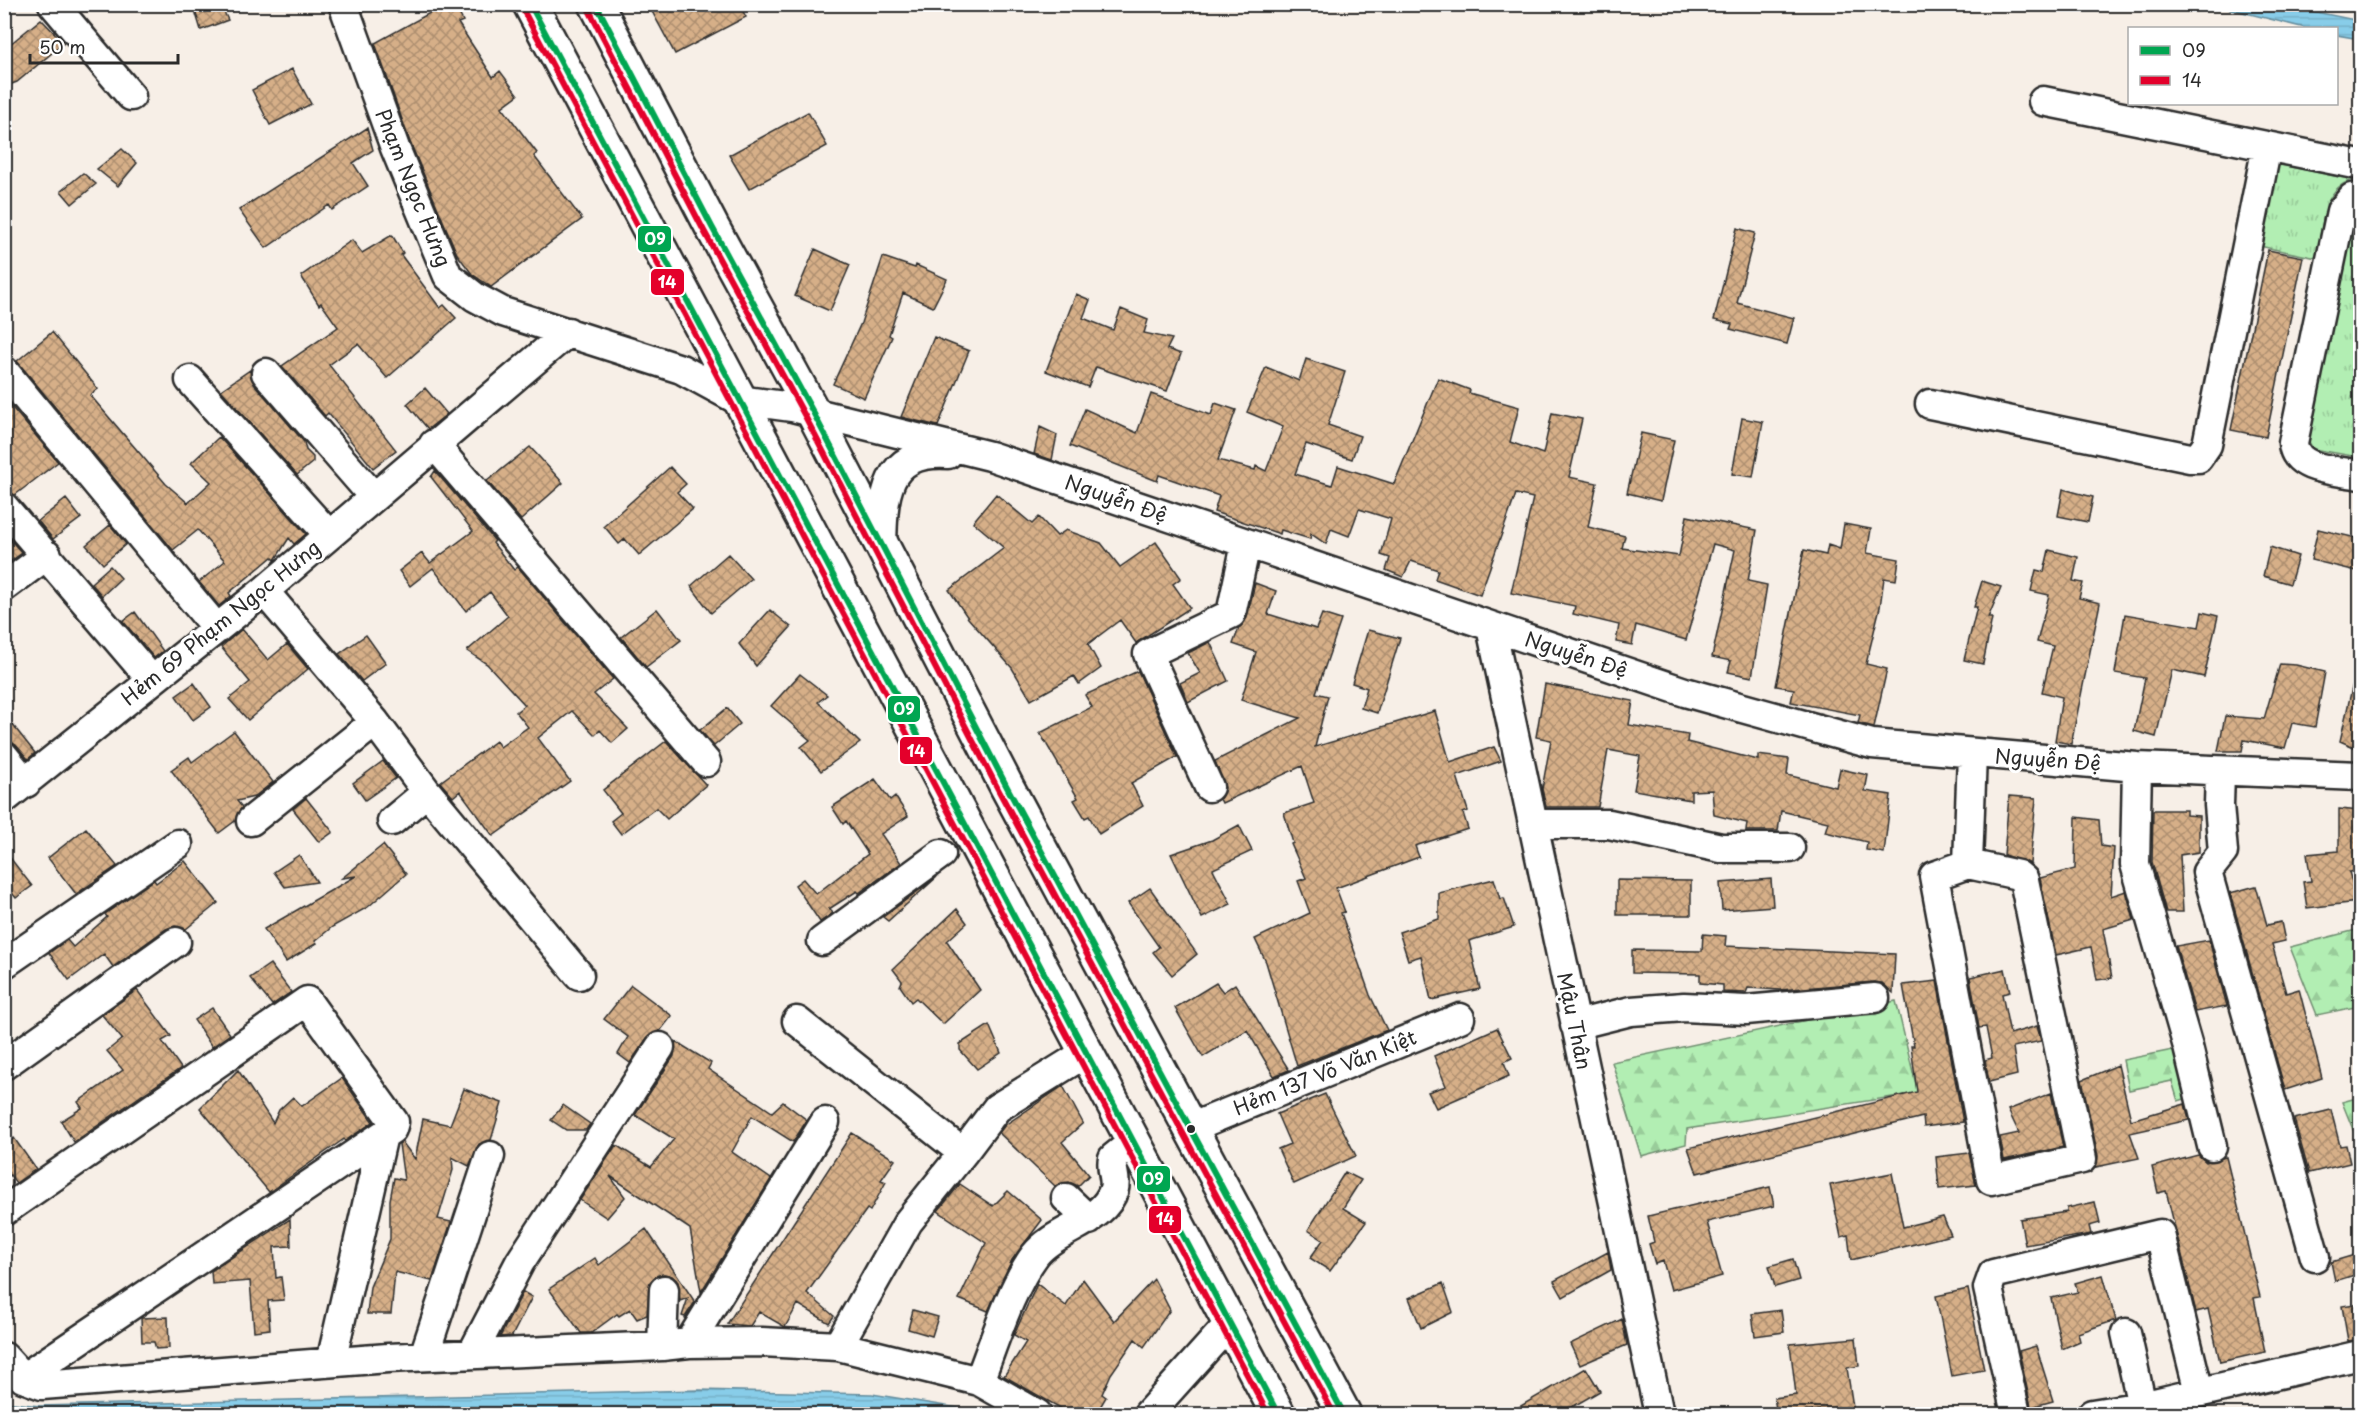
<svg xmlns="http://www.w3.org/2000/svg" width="2365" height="1419" viewBox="0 0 2365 1419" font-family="'Playpen Sans',sans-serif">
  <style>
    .grass { fill: url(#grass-tufts); stroke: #6e8c6f; stroke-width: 1.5 }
    .forest { fill: url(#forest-firs); stroke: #6e8c6f; stroke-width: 1.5 }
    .water { fill: url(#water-rules); stroke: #638c9d; stroke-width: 1.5 }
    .building { fill: url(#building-cross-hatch); stroke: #2b2b2b; stroke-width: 1.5 }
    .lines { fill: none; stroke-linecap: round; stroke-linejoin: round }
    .minor-casing { stroke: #2b2b2b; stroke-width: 33 }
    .major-casing { stroke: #2b2b2b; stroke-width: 38 }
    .minor { stroke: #fff; stroke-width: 28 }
    .major { stroke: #fff; stroke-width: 33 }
    .bus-1-casing { stroke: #fff; stroke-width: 10 }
    .bus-2-casing { stroke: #fff; stroke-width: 10 }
    .bus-1 { stroke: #00a651; stroke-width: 6 }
    .bus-2 { stroke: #e4002b; stroke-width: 6 }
    .bus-dot { fill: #2b2b2b; stroke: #fff; stroke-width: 2 }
    .labels { text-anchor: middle; stroke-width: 6; stroke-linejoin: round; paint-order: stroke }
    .street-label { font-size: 20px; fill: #2b2b2b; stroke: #fff }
    .line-badge { stroke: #fff; stroke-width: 2 }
    .badge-label { font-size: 16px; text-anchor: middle; font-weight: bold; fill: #fff }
  </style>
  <defs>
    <pattern id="grass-tufts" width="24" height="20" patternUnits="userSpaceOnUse" patternTransform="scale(1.5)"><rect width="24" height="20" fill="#b2eeb3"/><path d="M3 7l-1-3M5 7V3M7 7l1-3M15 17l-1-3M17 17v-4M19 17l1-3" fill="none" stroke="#99cc9a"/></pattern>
    <pattern id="forest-firs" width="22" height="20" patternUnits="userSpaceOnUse" patternTransform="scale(1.5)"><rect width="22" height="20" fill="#b2eeb3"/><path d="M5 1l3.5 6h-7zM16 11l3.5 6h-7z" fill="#99cc9a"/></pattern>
    <pattern id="water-rules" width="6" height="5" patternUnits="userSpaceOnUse" patternTransform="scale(1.5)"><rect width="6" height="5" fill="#88cde9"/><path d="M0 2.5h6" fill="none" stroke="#76b0c8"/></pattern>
    <pattern id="building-cross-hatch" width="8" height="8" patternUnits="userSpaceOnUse" patternTransform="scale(1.5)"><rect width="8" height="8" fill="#d6af88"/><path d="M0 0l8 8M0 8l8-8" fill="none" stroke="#ae8f6f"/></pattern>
  </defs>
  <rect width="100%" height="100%" fill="#f7efe7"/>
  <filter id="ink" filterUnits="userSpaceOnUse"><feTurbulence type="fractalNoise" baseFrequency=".0167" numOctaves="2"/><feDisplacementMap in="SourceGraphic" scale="12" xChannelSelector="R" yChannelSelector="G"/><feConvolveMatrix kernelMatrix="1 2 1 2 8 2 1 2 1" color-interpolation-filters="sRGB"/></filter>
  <g filter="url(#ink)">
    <path class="grass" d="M2277,164L2354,180C2321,186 2322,231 2317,258L2259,246Z
      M2360,214V446L2358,457L2313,449L2307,438L2353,219Z"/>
    <path class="forest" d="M2360,929V1006L2317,1015L2290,947Z
      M1896,1001L1918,1093L1687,1129L1686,1144L1641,1156L1612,1062Z
      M2188,1047L2195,1096L2178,1101L2172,1081L2129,1090L2123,1060Z
      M2360,1097V1147L2342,1102Z"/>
    <path class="water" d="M2215,5H2282L2360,21V39L2337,35L2336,28H2305Z
      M700,1390L872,1394L958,1408L968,1414H4L5,1402L40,1406Z"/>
    <path class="building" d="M193,4H220L228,20L201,30Z
      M446,4H454L463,21L458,23L493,77L500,71L518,95L502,107L537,153L534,156L582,219L491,287L472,274L457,254L410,142L375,43Z
      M648,4H739L746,17L675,54Z
      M41,19L64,43L17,82L4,87V49Z
      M292,69L311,104L270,125L252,90Z
      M808,112L827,146L749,189L729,155Z
      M367,128L373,150L353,163L368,186L332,210L329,205L266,248L239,210Z
      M122,149L137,163L118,186L97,169Z
      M83,173L96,184L72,204L61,191Z
      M1737,228L1755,233L1737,303L1794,318L1787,344L1730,329L1732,324L1714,320Z
      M392,235L403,253L401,255L440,308L444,305L456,318L387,378L358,344L329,365L396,450L373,468L328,413L325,416L282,366L338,327L321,303L319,305L301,276L352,240L362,253Z
      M815,249L850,265L830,311L795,296Z
      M2268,250L2303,257L2266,437L2231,430Z
      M883,257L915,268L916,265L947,279L933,307L903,293L889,335L892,337L864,398L833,384L861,323Z
      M1076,294L1090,300L1083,318L1113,330L1121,309L1148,320L1144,333L1172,339L1167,349L1181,354L1167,391L1096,367L1088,387L1046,371Z
      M52,332L98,389L90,395L166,484L188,503L211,482L191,463L219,437L306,534L294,544L289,538L275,560L272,557L229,593L231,596L219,606L199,582L225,561L198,530L173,550L17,361Z
      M934,337L969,351L938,426L901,417Z
      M1306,359L1345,372L1328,425L1360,436L1352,459L1306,444L1295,474L1332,485L1338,466L1394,484L1438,378L1470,390L1469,393L1519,407L1510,442L1543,454L1552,413L1582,419L1569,477L1597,483L1588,527L1625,536L1622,548L1679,556L1687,516L1757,530L1748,581L1767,585L1752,677L1728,672L1731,661L1712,657L1735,550L1713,544L1686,640L1636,625L1632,645L1616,642L1619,625L1573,614L1575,606L1511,593L1533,498L1516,494L1480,595L1435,579L1438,570L1411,561L1403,577L1386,570L1390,558L1381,555L1391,519L1359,509L1349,536L1331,529L1326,544L1311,534L1310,539L1281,530L1280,534L1214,512L1219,496L1159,475L1157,481L1070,446L1085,409L1137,433L1151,394L1211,415L1215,403L1236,410L1218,460L1255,470L1256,466L1266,471L1283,427L1247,412L1266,367L1299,381Z
      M250,370L254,384L304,442L306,450L313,457V462L297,475L221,390Z
      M425,388L447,414L428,429L407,404Z
      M4,398L58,462L15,495L4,491Z
      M1742,418L1763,422L1753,477L1732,474Z
      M1040,427L1057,435L1052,460L1034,454Z
      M1641,433L1674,440L1661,501L1627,493Z
      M530,447L563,483L521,520L487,481Z
      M670,467L686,484L677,492L693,509L639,555L625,539L619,544L604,526Z
      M435,471L495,541L493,543L514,570L518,567L613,679L594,694L628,729L612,743L600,730L595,735L572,711L538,738L570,781L493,836L460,791L453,797L440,782L496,741L500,747L528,727L516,712L525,705L487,664L467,651L508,616L490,592L466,611L433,568L410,586L399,571L422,553L430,563L473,531L431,477Z
      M2063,489L2093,497L2088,522L2058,516Z
      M996,494L1032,524L1039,517L1057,536L1066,530L1101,543L1120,567L1156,542L1181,578L1173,584L1190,608L1136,643L1120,620L1088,644L1101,668L1079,684L1074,676L1031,700L1012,668L968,618L949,590L1004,548L973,522Z
      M66,499L81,518L53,539L38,521Z
      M1844,524L1871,529L1867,553L1899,559L1896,580L1884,578L1880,607L1866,664L1887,669L1874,727L1858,723L1860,715L1791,702L1794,689L1776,686L1804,550L1826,555L1828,545L1840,549Z
      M110,525L126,544L103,564L86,545Z
      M2318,529L2361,539V572L2311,560Z
      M4,533L22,553L4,566Z
      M2270,547L2298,556L2290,584L2263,576Z
      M2049,550L2078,557L2073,581L2083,583L2079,598L2100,603L2071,744L2055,741L2062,697L2042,692L2053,646L2037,642L2049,595L2031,591L2036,570L2044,572Z
      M728,554L751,579L711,613L691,586Z
      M110,566L121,578L102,596L91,583Z
      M1982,581L2001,587L1988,618H1992L1983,664L1964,660L1977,607H1974Z
      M1255,583L1276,591L1268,614L1316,629L1322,614L1341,620L1316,693L1328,696L1315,747L1435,711L1450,762L1494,747L1501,761L1457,776L1468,811L1463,813L1468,829L1415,846L1419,857L1336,888L1345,912L1341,913L1370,995L1387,1030L1297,1066L1266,962L1255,939L1310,913L1298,881L1306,878L1291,844L1293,843L1284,813L1314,803L1302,766L1222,803L1220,799L1225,788L1215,761L1300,718L1241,700L1256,652L1233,644L1239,628L1247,618Z
      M657,609L681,640L646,667L621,637Z
      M770,610L791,627L756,666L739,644Z
      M135,612L163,651L154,658L123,621Z
      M2202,612L2218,616L2204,677L2172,670L2156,737L2134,731L2145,678L2115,673L2125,614L2199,627Z
      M242,629L268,660L287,644L308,669L248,720L229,699L250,682L221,647Z
      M1368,630L1400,638L1377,713L1361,708L1367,688L1352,683Z
      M366,635L386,663L362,681L339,654Z
      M1210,642L1228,681L1188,702L1180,683L1200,673L1188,653Z
      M2280,664L2296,665L2325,672L2315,727L2292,723L2285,748L2244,740L2242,751H2218L2225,716L2264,719Z
      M1138,671L1177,757L1131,783L1143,806L1099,834L1089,816L1085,818L1074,800L1078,798L1040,733L1092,707L1085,695Z
      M800,674L827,695L818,702L860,743L821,771L801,747L810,740L771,706Z
      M2354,679L2361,680V750L2340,741Z
      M194,683L211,707L193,720L176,696Z
      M1545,684L1633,701L1629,725L1688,735L1687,742L1758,760V755L1789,759L1787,775L1836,787L1840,769L1868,775L1865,791L1891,795L1884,853L1866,850L1867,842L1825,832L1828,822L1781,811L1778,831H1746L1747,823L1714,815L1712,790L1691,791V800L1634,790L1640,756L1608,750L1598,807H1546L1542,789L1551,740L1536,737Z
      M727,708L740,724L714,746L700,730Z
      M4,714L35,753L28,759L16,745L4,740Z
      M234,731L273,782L254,797L237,801L242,807L235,821L219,833L171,770L189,757L192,762Z
      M666,741L706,785L667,819L656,808L621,834L611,821L621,813L603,790Z
      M383,761L396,778L365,800L353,783Z
      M875,779L890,800L895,796L908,816L881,834L901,863L859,893L857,891L829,909L833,913L820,922L795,885L803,879L816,894L868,854L846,821L843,824L832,807Z
      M2009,796L2036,798L2030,864L2004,855Z
      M306,798L333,832L319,842L293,809Z
      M2339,809L2361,811V870L2349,872L2358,902L2307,908L2303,882L2311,881L2307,854L2339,851Z
      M2153,810H2186V815L2199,816V852L2180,855L2183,912H2166L2152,862Z
      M2076,817L2099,820L2101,846L2114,848L2111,896L2126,891L2134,920L2103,929L2112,978L2097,980L2091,947L2056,955L2040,878L2075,869Z
      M1239,825L1252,851L1213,869L1231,904L1202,918L1171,854L1212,840Z
      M86,828L117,866L76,894L48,858Z
      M383,845L406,874L368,907L332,927L315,941L317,943L286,962L264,929L356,876L342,878Z
      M4,850L32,886L16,898L4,883Z
      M299,855L317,882L285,887L274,872Z
      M185,861L218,903L186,929L175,926L166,929L113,967L104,954L69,980L49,953L67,940L73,947L107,917L105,914L154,880L156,883Z
      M937,877L888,921L883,917Z
      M1494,879L1500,899L1504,898L1514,927L1469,941L1480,989L1431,1000L1421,956L1408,960L1399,932L1439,919V893Z
      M1771,879L1773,906L1722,910L1720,883Z
      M1617,880L1691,881V915H1617Z
      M2256,886L2267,925L2281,922L2285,941L2272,944L2286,993L2299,989L2322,1078L2285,1090L2230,893Z
      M1150,888L1197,954L1172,975L1153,952L1159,947L1128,903Z
      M957,909L967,923L947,941L980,990L943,1024L916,998L911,1002L900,986L902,981L893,969Z
      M1703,934L1726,936L1725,946L1895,954L1893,993L1882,983L1873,982L1780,990L1748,988L1746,993L1723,992V985L1700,983V974L1632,973V950L1702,951Z
      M2209,940L2227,1006L2195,1012L2176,946Z
      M270,964L291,992L272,1005L250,978Z
      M2005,969L2010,992L2002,994L2010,1034L2037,1026L2041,1041L2013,1047L2017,1075L1989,1082L1985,1060L1992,1058L1986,1027L1979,1028L1970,977Z
      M1937,981L1963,1122L1924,1127L1923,1117L1697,1173L1688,1148L1917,1092L1911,1046H1914L1903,985Z
      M1216,983L1223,992L1235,984L1289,1070L1274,1076L1247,1030L1203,1057L1175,1008Z
      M631,985L672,1016L661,1030L647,1038L630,1063L618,1054L628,1037L604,1019Z
      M137,990L171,1036L162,1041L181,1068L74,1142L61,1121L82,1108L78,1102L123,1070L107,1051L122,1039L102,1015Z
      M212,1008L230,1034L212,1047L194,1020Z
      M989,1025L1001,1053L977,1069L960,1050V1044Z
      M1497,1028L1512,1058L1504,1062L1509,1076L1436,1108L1428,1092L1446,1086L1434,1056Z
      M675,1041L711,1063L708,1069L772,1112L783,1102L807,1120L793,1142L752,1116L732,1152L771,1179L701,1292L690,1229L610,1176L625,1197L607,1218L580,1200L616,1145L651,1167L674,1139L635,1115L674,1056Z
      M2118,1065L2131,1120L2185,1104L2189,1120L2130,1133L2139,1158L2096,1167L2098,1156L2082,1080Z
      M238,1070L273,1123L279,1110L293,1097L302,1106L342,1078L373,1122L345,1141L344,1139L269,1192L200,1108Z
      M1063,1086L1083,1123L1062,1142L1089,1175L1078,1186L1069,1182L1055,1186L999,1133L1005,1125Z
      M464,1089L502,1103L491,1140L479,1144L469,1166L452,1157L453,1170L438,1219L451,1222L432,1281L395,1272L391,1314H367L370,1287L390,1239V1200L394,1178L404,1180L399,1144L402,1142L415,1159L423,1119L450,1125Z
      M2051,1093L2063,1147L2004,1160L2000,1137L2019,1133L2008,1110Z
      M1325,1094L1356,1156L1294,1184L1278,1149L1290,1144L1277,1114Z
      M563,1105L590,1124L586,1130H566L551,1120Z
      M2331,1110L2340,1146L2346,1145L2350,1163L2309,1173L2294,1119Z
      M852,1133L895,1160L881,1180L886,1182L870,1211L867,1209L807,1293L834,1316L829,1323L798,1304L785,1327L759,1312L750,1326L727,1324Z
      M14,1138L36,1169L16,1183L4,1167V1145Z
      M1969,1153L1976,1185L1939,1189L1936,1157Z
      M2198,1155L2206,1162L2226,1157L2260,1297L2254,1298L2265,1352L2220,1362L2208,1309L2196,1312L2166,1191L2158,1193L2152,1167Z
      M1345,1172L1361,1180L1343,1208L1366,1222L1330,1271L1310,1258L1323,1240L1308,1230Z
      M1892,1173L1903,1227L1943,1217L1951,1235L1851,1260L1848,1235L1841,1237L1830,1185Z
      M960,1184L993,1206L1008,1191L1042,1220L1012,1260L988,1311L959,1299L986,1243L938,1211Z
      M1770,1187L1774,1206L1707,1222L1722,1276L1671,1290L1663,1261L1655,1264L1649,1244L1654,1242L1648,1216Z
      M2095,1202L2100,1223L2089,1226L2091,1234L2025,1245L2020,1219L2067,1212V1208Z
      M290,1219L291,1246L274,1247L276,1278L281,1277L284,1300L268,1301L270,1329L254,1331L250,1281L212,1284L211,1271Z
      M646,1229L695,1302L685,1317L682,1316L688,1298L680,1301L678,1282L672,1276L664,1274L656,1276L650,1282L647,1315L637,1319L630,1309L619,1316L617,1314L591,1333H581L549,1289L595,1258L599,1265Z
      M1608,1252L1611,1270L1563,1297L1554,1281Z
      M2361,1253V1273L2335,1281L2331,1262Z
      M1793,1259L1799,1280L1775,1287L1769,1266Z
      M2103,1275L2116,1320L2078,1333L2080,1341L2062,1349L2051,1298L2078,1292L2075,1283Z
      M1083,1279L1114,1321L1154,1279L1170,1310L1144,1347L1135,1339L1111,1374L1102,1394L1106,1397L1096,1414H1071L1004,1376L1026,1342L1014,1335L1037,1284L1066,1306Z
      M1443,1283L1453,1312L1421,1328L1409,1298Z
      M1968,1289L1984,1370L1952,1376L1936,1296Z
      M523,1292L532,1297L512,1336L500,1337Z
      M2361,1303V1339L2348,1341L2342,1306Z
      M913,1310L938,1317L932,1336L908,1329Z
      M1781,1310L1784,1332L1755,1336L1752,1314Z
      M168,1317L169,1348L156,1349L154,1342H142L141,1318Z
      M1622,1319L1627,1345L1580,1365L1570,1344Z
      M1856,1338L1859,1366L1847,1368L1854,1414H1832L1831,1409L1777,1414L1774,1398L1796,1395L1790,1344Z
      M2036,1346L2053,1401L2031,1407L2019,1351Z
      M1586,1368L1600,1391L1560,1414H1507Z"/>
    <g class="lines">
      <g class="minor-casing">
        <path id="minor" d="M53,4L131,96
          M343,4L395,148L448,276L475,297L503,312L681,369L738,400L792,407L990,456L1685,692L1872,744L2137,767L2360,776
          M2043,101L2360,165
          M2360,197L2352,198L2341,211L2293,443C2295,471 2338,470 2360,475
          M4,371L217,629
          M266,373L373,496
          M190,380L329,535
          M1930,404L2190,458H2198L2207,445L2267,146
          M434,444L706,762
          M4,507L151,679
          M882,547C883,496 884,450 948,454
          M4,587L47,555
          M264,591L375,722L427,792L579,975
          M1491,627L1659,1414
          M4,756L26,783
          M2137,767L2135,864L2188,1047L2212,1146
          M2220,772L2219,805L2223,852L2207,872L2315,1257
          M1209,787L1148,654L1231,614L1246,544
          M4,799L264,591L568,332
          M251,821L375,722
          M392,821L427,792
          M1533,824H1609L1721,848H1790
          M1968,864L1934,876L1991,1180L2082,1159L2024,880L2018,875L1968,864L1972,754
          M822,941L941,854
          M4,964L178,844
          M797,1021L963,1153L997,1108L1084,1054
          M1575,1025L1631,1011L1684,1007L1746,1010L1875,998
          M4,1065L176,942
          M1190,1128L1460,1018
          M1066,1198L1089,1220
          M4,1211L307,1001L394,1122L392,1129L383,1135L23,1378
          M2126,1333L2142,1406
          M689,1343L825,1122
          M662,1346L664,1290
          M838,1346L908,1222L963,1153
          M472,1354L520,1262L660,1047
          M424,1356L490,1156
          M4,1357L23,1378L42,1385L388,1358L662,1346L689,1343L762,1342L838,1346L979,1381L1037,1414
          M331,1362L383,1135
          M979,1381C994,1343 1011,1287 1035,1255C1056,1228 1104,1223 1114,1189C1117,1178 1110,1169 1113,1158L1133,1142
          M1148,1414L1229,1324
          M2016,1414L1988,1288L1993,1274L2160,1234L2199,1392
          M2092,1414L2142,1406L2360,1355"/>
      </g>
      <g class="major-casing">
        <path id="major" d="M530,4L1278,1414
          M596,4L712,227L814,414L1007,787L1344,1414"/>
      </g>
      <use href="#minor" class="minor"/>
      <use href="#major" class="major"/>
      <g class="bus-1-casing">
        <path id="bus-1" d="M530,4L1278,1414
          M596,4L712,227L814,414L1007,787L1344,1414"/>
      </g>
      <g class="bus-2-casing">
        <path id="bus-2" d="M522,8L1268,1414
          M588,8L704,231L806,418L999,791L1334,1414"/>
      </g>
      <use href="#bus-1" class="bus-1"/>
      <use href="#bus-2" class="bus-2"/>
    </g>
  </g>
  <circle class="bus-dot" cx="1191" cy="1129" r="5"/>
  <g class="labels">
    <g class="street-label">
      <text transform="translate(413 188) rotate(68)" y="7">Phạm Ngọc Hưng</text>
      <text transform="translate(1116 499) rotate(19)" y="7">Nguyễn Đệ</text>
      <text transform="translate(221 623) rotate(-39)" y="7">Hẻm 69 Phạm Ngọc Hưng</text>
      <text transform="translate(1576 655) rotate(18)" y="7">Nguyễn Đệ</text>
      <text transform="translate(2048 760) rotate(4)" y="7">Nguyễn Đệ</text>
      <text transform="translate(1574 1021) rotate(78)" y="7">Mậu Thân</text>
      <text transform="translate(1325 1073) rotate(-22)" y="7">Hẻm 137 Võ Văn Kiệt</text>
    </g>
  </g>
  <g class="line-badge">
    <rect x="637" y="225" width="35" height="28" rx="6" fill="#00a651"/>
    <rect x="650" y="268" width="35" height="28" rx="6" fill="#e4002b"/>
    <rect x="887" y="695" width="34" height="28" rx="6" fill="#00a651"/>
    <rect x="899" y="736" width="34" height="29" rx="6" fill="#e4002b"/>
    <rect x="1136" y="1165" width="35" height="28" rx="6" fill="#00a651"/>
    <rect x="1148" y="1205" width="34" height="29" rx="6" fill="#e4002b"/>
  </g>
  <g class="badge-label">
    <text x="655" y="245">09</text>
    <text x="667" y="288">14</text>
    <text x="904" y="715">09</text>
    <text x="916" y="757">14</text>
    <text x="1153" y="1185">09</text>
    <text x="1165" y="1225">14</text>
  </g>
  <rect width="2365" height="1419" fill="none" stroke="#fff" stroke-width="24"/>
  <rect x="12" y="12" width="2341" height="1395" fill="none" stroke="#2b2b2b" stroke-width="2" filter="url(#ink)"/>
  <rect x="2128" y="27" width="210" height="78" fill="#ffffff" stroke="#aaaaaa" stroke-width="1.5"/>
  <rect x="2140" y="46" width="30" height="9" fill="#00a651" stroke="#aaaaaa" stroke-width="1.5"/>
  <text x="2182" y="57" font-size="18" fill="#2b2b2b">09</text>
  <rect x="2140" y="76" width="30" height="9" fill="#e4002b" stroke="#aaaaaa" stroke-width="1.5"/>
  <text x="2182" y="87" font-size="18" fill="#2b2b2b">14</text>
  <path d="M30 54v9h148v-9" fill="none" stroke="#2b2b2b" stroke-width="3"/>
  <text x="39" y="54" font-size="18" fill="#2b2b2b" stroke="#ffffff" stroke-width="4.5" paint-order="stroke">50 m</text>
</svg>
